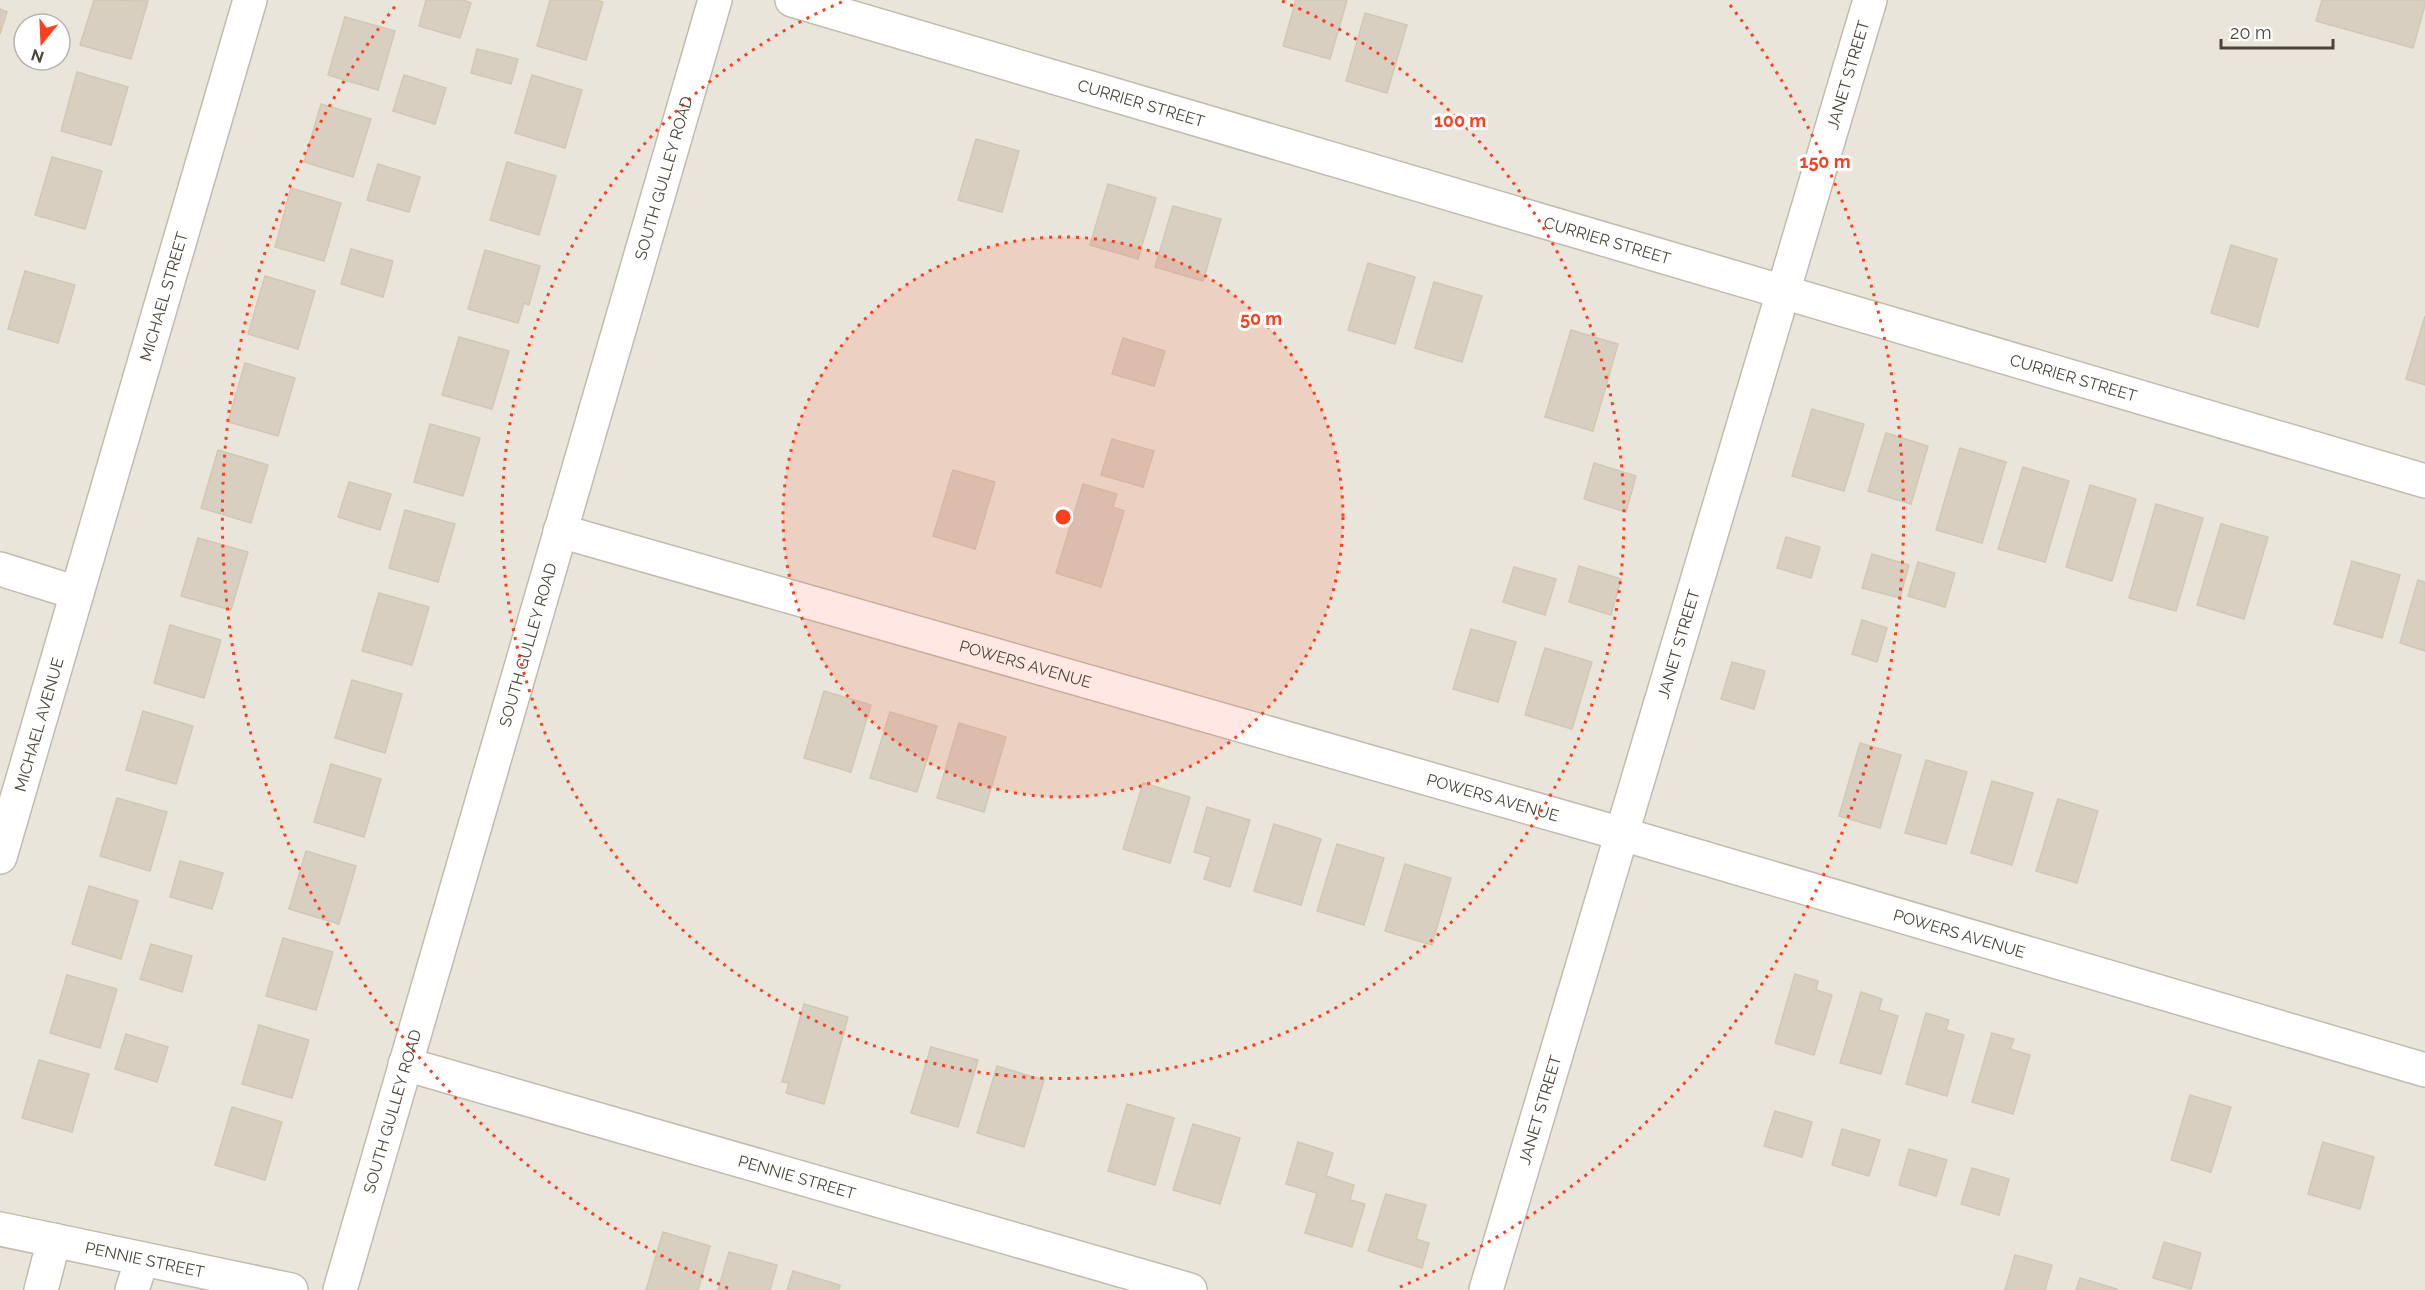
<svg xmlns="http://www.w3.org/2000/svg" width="2425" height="1290" viewBox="0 0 2425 1290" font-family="Raleway,sans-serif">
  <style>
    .residential { fill: #eae5da; fill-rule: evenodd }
    .building { fill: #d8cfc1; stroke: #d3c7b4; stroke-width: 1.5 }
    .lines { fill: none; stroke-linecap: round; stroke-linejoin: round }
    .minor-casing { stroke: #c2bbae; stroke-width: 36 }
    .minor { stroke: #fff; stroke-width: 33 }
    .ring { fill: none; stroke: #fc3f1d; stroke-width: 3; stroke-dasharray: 3 6 }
    .labels { text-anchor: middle; stroke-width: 6; stroke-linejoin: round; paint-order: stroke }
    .street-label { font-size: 16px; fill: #4b4439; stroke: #fff }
    .centre { fill: #fc3f1d; stroke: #fff; stroke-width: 3 }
    .ring-label { font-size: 18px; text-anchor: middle; font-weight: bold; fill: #fc3f1d; stroke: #fff; stroke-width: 6; stroke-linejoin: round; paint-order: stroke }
  </style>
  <rect width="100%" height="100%" fill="#f6f3ec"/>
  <path class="residential" d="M0,0H2425V1290H0ZM24,24H60V60H24Z"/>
  <path class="building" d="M94,0L148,1L131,59L80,45Z
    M426,0H462L471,3L460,38L419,26Z
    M550,0H595L603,2L586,60L537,46Z
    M1296,0H1347L1330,59L1283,46Z
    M2322,0H2425V5L2413,48L2316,21Z
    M0,9L7,12L0,34Z
    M1365,13L1407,25L1387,93L1346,81Z
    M345,17L395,31L378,90L328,75Z
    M477,49L518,59L511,84L471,73Z
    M77,72L128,87L111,145L61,131Z
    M404,75L446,88L435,124L393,111Z
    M532,75L582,90L565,148L515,133Z
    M321,104L371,119L353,177L304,162Z
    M976,139L1019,151L1002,212L958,200Z
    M52,157L102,171L85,229L35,215Z
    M507,162L556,176L539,235L490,220Z
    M378,164L420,177L409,212L367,200Z
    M1108,184L1156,198L1138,259L1090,245Z
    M291,188L341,203L324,261L275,247Z
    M1173,206L1221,219L1203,281L1155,267Z
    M2231,245L2277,259L2258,327L2211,313Z
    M351,249L393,261L383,297L341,284Z
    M485,250L540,266L529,305L524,303L518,323L468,309Z
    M1368,263L1415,277L1395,344L1348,330Z
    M25,271L75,285L58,343L8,329Z
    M265,276L315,291L298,349L248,334Z
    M1434,282L1482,296L1462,362L1415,348Z
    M2425,316V385L2406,379Z
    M1571,330L1618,344L1593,431L1545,417Z
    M459,337L509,351L492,409L442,395Z
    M1123,338L1165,351L1154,386L1112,374Z
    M245,363L295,378L278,436L228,422Z
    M1812,409L1864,424L1844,491L1792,476Z
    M430,424L480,438L463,496L414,482Z
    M1886,433L1928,446L1911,504L1868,491Z
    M1112,439L1154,451L1143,487L1101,475Z
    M1960,448L2006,462L1982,543L1936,530Z
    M218,450L268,465L251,523L201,508Z
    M1594,463L1636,476L1626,512L1584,499Z
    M2023,467L2069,481L2045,562L1998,549Z
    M953,470L995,482L975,549L933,536Z
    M349,482L391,494L380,530L338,517Z
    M1083,484L1117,494L1113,507L1124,511L1101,587L1056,573Z
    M2090,485L2136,499L2112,581L2066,567Z
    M2156,504L2203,518L2176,611L2129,598Z
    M405,510L455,524L438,582L389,568Z
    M2221,524L2268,537L2244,619L2197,605Z
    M1786,537L1820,547L1811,578L1777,568Z
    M198,538L248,552L231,610L181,596Z
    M1872,554L1909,565L1900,598L1862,588Z
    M2352,561L2400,575L2382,638L2334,624Z
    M1918,562L1955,573L1945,607L1908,596Z
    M1579,566L1621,579L1611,615L1569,602Z
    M1514,567L1556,579L1545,615L1503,602Z
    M2418,580L2425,582V651L2400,643Z
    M379,593L429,607L412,665L362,651Z
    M1862,620L1887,628L1877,662L1852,654Z
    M170,625L221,640L204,698L154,683Z
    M1471,629L1516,642L1498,702L1453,689Z
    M1545,648L1592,662L1572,729L1525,715Z
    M1732,662L1765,671L1754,709L1721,699Z
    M352,680L402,694L385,753L335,738Z
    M824,691L871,705L851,772L804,758Z
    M143,711L193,726L176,784L126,770Z
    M890,712L937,726L917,792L870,778Z
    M959,723L1006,737L984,812L937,798Z
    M1860,743L1901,755L1880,828L1839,816Z
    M1926,760L1967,772L1946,844L1905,833Z
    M331,764L381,779L364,837L314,822Z
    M1992,781L2033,793L2012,865L1971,853Z
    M1143,783L1190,797L1170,863L1123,849Z
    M117,798L167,812L150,871L100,856Z
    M2058,799L2098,811L2077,883L2036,871Z
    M1207,807L1250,820L1230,887L1204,879L1211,857L1194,852Z
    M1274,824L1321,839L1301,905L1254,891Z
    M1337,844L1384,858L1364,925L1317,911Z
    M306,851L356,866L339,924L289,909Z
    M180,861L223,873L212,909L170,897Z
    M1405,864L1451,878L1432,945L1385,931Z
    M89,886L138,901L121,959L72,944Z
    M283,938L333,952L316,1010L266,996Z
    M151,944L192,956L182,992L140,979Z
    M1795,974L1818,981L1816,990L1832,995L1814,1055L1775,1043Z
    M67,975L117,989L100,1048L50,1033Z
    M1861,992L1882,999L1879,1010L1898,1016L1881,1074L1840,1063Z
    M804,1004L848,1017L824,1104L786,1093L789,1083L782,1082Z
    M1926,1013L1949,1020L1946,1030L1964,1035L1947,1096L1906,1084Z
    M259,1025L309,1040L292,1098L242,1084Z
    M1992,1033L2014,1039L2010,1049L2030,1055L2013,1114L1972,1102Z
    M126,1034L168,1047L157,1082L115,1069Z
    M931,1047L978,1060L958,1127L911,1113Z
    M39,1060L89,1074L72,1132L22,1118Z
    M997,1066L1044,1080L1024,1147L977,1133Z
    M2190,1095L2231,1107L2211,1172L2171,1160Z
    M1127,1104L1174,1118L1155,1185L1108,1171Z
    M232,1107L282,1122L265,1180L215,1165Z
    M1775,1111L1812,1122L1802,1157L1764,1146Z
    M1193,1124L1240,1138L1220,1204L1173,1190Z
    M1842,1129L1880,1140L1869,1176L1832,1165Z
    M1298,1142L1333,1153L1326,1176L1354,1185L1350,1200L1365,1204L1352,1247L1305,1233L1317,1193L1286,1184Z
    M2323,1142L2374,1157L2360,1209L2308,1194Z
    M1909,1149L1947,1160L1936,1196L1899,1185Z
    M1972,1168L2009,1179L1999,1215L1961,1204Z
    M1386,1194L1426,1205L1416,1239L1429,1243L1422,1268L1368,1251Z
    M663,1232L710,1246L698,1290H646Z
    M2164,1242L2201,1253L2191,1289L2153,1278Z
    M729,1252L777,1265L770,1290H718Z
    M2015,1255L2052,1265L2045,1290H2005Z
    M793,1271L840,1285L839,1290H787Z
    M2080,1278L2117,1289V1290H2076Z"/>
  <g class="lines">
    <g class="minor-casing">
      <g id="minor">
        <path id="s1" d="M792,0L2425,481"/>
        <path id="s2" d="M560,531L1622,834L2425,1070"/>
        <path d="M0,569L77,593"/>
        <path id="s3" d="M0,857L250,0"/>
        <path id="s4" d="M405,1064L1190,1290"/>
        <path id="s5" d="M0,1229L291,1290"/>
        <path d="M41,1290L54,1240"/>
        <path d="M132,1290L142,1259"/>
        <path id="s6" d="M340,1290L715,0"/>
        <path id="s7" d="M1486,1290L1870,0"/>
      </g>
    </g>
    <use href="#minor" class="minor"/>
  </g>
  <circle cx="1063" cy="517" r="280" fill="#fc3f1d" fill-opacity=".12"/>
  <g class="ring">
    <circle cx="1063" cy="517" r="280"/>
    <path d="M1282 1A561 561 0 1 1 844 1"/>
    <path d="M728 1288A841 841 0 0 1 396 5M1730 5A841 841 0 0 1 1398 1288"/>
  </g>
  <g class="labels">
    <g class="street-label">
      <text dy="6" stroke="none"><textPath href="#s7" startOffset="1268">JANET STREET</textPath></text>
      <text dy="6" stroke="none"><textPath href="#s1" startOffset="364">CURRIER STREET</textPath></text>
      <text dy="6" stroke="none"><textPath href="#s6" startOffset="1158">SOUTH GULLEY ROAD</textPath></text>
      <text dy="6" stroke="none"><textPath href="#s1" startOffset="850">CURRIER STREET</textPath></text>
      <text dy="6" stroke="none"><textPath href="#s3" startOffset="584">MICHAEL STREET</textPath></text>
      <text dy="6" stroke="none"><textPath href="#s1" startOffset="1336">CURRIER STREET</textPath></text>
      <text dy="6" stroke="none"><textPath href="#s6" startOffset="672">SOUTH GULLEY ROAD</textPath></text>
      <text dy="6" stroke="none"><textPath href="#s7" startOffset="674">JANET STREET</textPath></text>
      <text dy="6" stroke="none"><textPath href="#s2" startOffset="484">POWERS AVENUE</textPath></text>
      <text dy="6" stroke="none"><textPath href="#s3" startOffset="138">MICHAEL AVENUE</textPath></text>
      <text dy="6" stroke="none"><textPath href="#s2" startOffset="970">POWERS AVENUE</textPath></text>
      <text dy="6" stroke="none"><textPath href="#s2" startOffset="1456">POWERS AVENUE</textPath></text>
      <text dy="6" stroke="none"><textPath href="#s7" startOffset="188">JANET STREET</textPath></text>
      <text dy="6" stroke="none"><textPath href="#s6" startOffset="186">SOUTH GULLEY ROAD</textPath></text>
      <text dy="6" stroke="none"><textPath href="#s4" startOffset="408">PENNIE STREET</textPath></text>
      <text dy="6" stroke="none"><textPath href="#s5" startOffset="148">PENNIE STREET</textPath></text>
    </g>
  </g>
  <circle cx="1063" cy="517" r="9" class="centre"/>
  <g class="ring-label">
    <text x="1460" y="127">100 m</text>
    <text x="1825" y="168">150 m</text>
    <text x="1261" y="325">50 m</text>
  </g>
  <g transform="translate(42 42) rotate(198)"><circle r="28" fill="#ffffff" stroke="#b7b4b0" stroke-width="1.5"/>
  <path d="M0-4.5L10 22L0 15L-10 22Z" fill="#fc3f1d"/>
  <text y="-9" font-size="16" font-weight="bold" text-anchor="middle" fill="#4b4439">N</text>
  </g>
  <path d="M2221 39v9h112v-9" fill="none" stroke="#4b4439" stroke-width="3"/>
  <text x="2230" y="39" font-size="18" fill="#4b4439" stroke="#ffffff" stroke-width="4.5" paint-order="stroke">20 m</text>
</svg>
